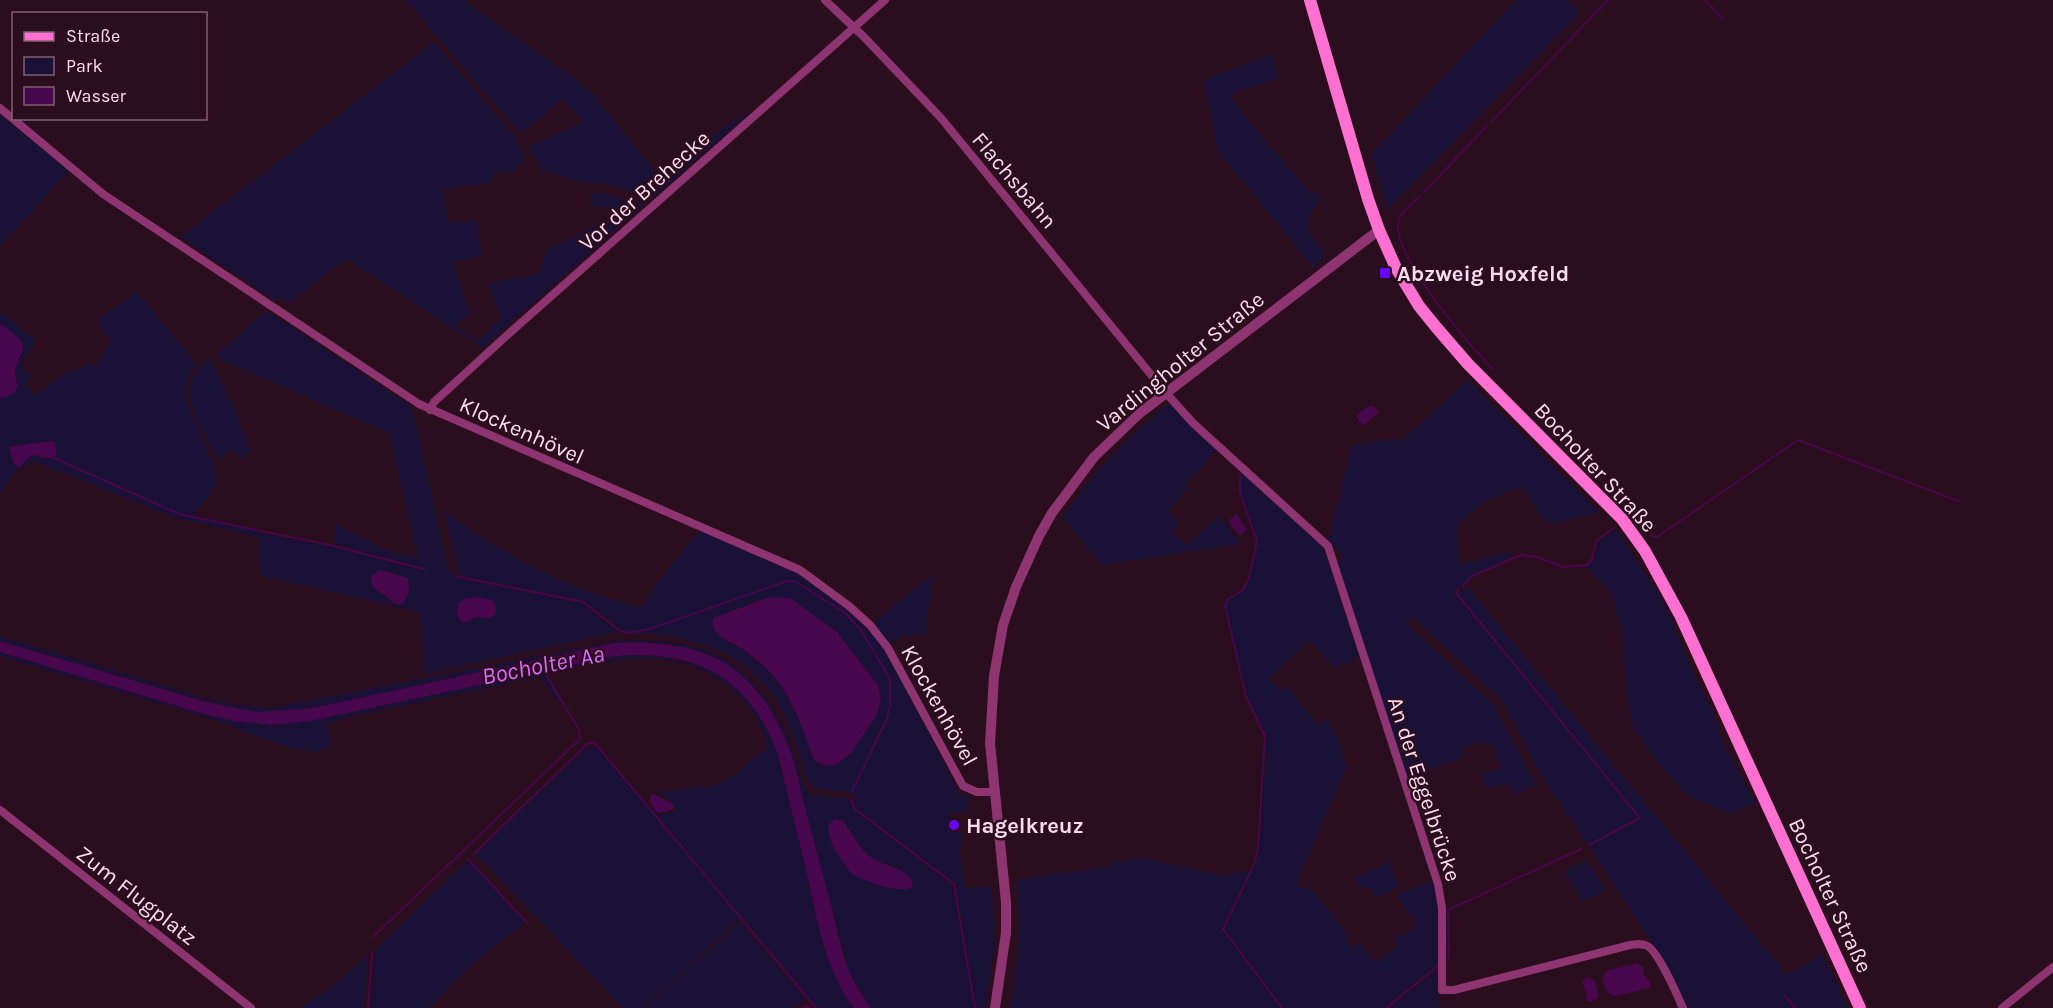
<svg xmlns="http://www.w3.org/2000/svg" width="2053" height="1008" viewBox="0 0 2053 1008" font-family="Karla,sans-serif">
  <style>
    .green { fill: #1a1136; fill-rule: evenodd }
    .water { fill: #48064d }
    .lines { fill: none; stroke-linecap: round; stroke-linejoin: round }
    .stream { stroke: #48064d; stroke-width: 2 }
    .minor { stroke: #8e3571; stroke-width: 8 }
    .tertiary { stroke: #8e3571; stroke-width: 10 }
    .secondary { stroke: #ff70d1; stroke-width: 12 }
    .poi-dot { fill: #6805ff; stroke: #2b0e1e; stroke-width: 2 }
    .labels { text-anchor: middle; stroke-width: 5; stroke-linejoin: round; paint-order: stroke }
    .street-label { font-size: 22px; fill: #ffd9ef; stroke: #2b0e1e }
    .poi-label { font-size: 22px; font-weight: bold; fill: #ffd9ef; stroke: #2b0e1e; text-anchor: start }
    .water-label { font-size: 24px; font-style: italic; fill: #da67ff; stroke: #2b0e1e }
  </style>
  <rect width="100%" height="100%" fill="#2b0e1e"/>
  <path class="green" d="M406,0H463L560,68L589,90L660,177L732,121L750,113L654,197L598,182L584,183L541,170L528,147L585,122L561,99L537,122L519,132Z
    M1516,0H1567L1580,13L1388,209L1371,154Z
    M434,42L515,137L525,156L515,171L494,173L491,183L443,189L449,223L477,221L482,256L453,262L470,313L455,326L478,341L501,317L488,283L538,274L547,250L574,237L589,227L602,225L613,219V214L609,208L591,205V194H605L644,205L482,348L347,259L289,303L280,297L276,301L180,237Z
    M1272,54L1279,79L1235,92L1231,97L1249,121L1311,194L1318,193L1321,200C1289,234 1324,237 1324,259L1313,267L1218,151L1204,80Z
    M0,113L69,171L0,246Z
    M137,291L198,365L191,371L185,384L186,398L217,475L212,493L197,510L194,516L257,529L258,533L331,547L425,571V568L334,544L336,534L335,524L383,548L399,554L418,557L389,433L219,359L218,353L263,313L269,312L412,407L448,568L455,577L583,604L618,632L425,674L420,612L261,576L258,537L176,518L33,461L16,471L0,494V398H4L18,382L14,375L17,362L24,349L19,339L0,324V314L3,313L36,341L20,366L31,375L26,385L36,396L57,378L90,363L95,366L111,343L97,320ZM51,441L55,443L47,459L31,455L20,467L14,465L9,448ZM384,570L395,573L410,587L408,597L393,604L382,593ZM496,608L495,615L486,619L477,617L467,622L460,621L457,616Z
    M209,357L233,404L251,452L239,459L235,450L216,459C209,443 185,400 190,384C193,373 203,365 209,357Z
    M1468,380L1599,512L1552,524L1549,519L1543,521L1522,486L1485,502L1457,524L1459,564L1510,552L1512,556L1472,576L1453,592L1638,817L1588,845L1538,770L1502,700L1413,617L1406,623L1494,705L1529,771L1538,784L1512,795L1507,783L1487,789L1481,774L1501,768L1492,744L1481,742L1465,747L1462,757L1458,760L1407,776L1337,565L1344,556L1328,542L1352,446L1393,438L1400,442Z
    M1167,405H1171L1217,450L1185,485L1188,489L1168,510L1179,523L1171,531L1187,545L1219,516L1241,544L1101,565L1063,518C1091,473 1127,439 1167,405Z
    M1241,472L1323,547L1359,657L1335,668L1310,640L1269,679L1281,691L1287,686L1298,698L1317,724L1327,719L1339,741L1347,766L1296,885L1313,890L1350,937L1345,941L1348,945L1355,947L1360,943L1375,962L1399,946L1393,938L1399,933L1402,936L1417,925L1396,894L1434,881L1438,905L1439,963L1384,1008H1284L1225,929L1255,865L1259,850L1267,736L1247,697L1226,606L1228,600L1244,591L1250,579L1258,541L1241,493Z
    M444,510C494,551 578,593 641,607L669,567L700,531L800,574L850,612L886,650L960,795L970,797L964,814L951,811L949,821L954,832L963,833L960,853L964,885L973,889L992,886L995,945L985,1008H976L956,884L856,808L853,793L813,788L806,778L795,741L784,714L771,691L750,670L732,657L713,648L678,638L646,633L628,634L584,601L459,575ZM769,597L816,618L837,632L878,685L881,700L877,714L814,760L804,729L785,693L767,669L741,648L725,640L713,618Z
    M1616,529L1662,599L1700,687L1713,711L1719,734L1755,803L1731,814L1686,795L1652,755L1634,729L1628,706L1622,631L1612,596L1588,567L1594,559L1598,542Z
    M933,574L925,635L921,637L918,632L907,637L905,634L888,643L873,623Z
    M1467,586L1787,975L1822,954L1848,1008H1797L1785,994L1783,996L1793,1008H1688L1669,969L1589,846L1641,818L1458,594Z
    M0,636L211,700L237,705L270,708L615,641C703,637 754,657 790,742C797,759 798,777 808,794L849,799L854,810L952,885L974,1008H871L848,969L790,750L774,715L757,689L672,645L450,678L313,708L257,712L207,702L0,641ZM842,820C851,831 858,846 868,855C882,867 903,865 913,882L902,890L855,876Z
    M0,652L207,715L234,721L272,725L310,721L541,672L544,673L559,699L556,700L540,677L358,715L327,724C328,730 333,742 328,747C316,762 253,734 237,729L235,726L0,656Z
    M625,655C705,658 749,674 778,755C787,792 796,829 805,866C816,912 825,970 854,1008H818L656,814L676,813C675,801 669,798 658,794L660,791L710,786L730,779L768,747C763,735 759,719 751,709C697,643 630,657 556,670L550,673L549,671L556,668Z
    M587,747L598,749L740,918L644,1008H623L476,854Z
    M1142,858L1222,875L1250,871L1222,930L1280,1008H1010C1019,966 1021,922 1017,880L1111,866L1110,862Z
    M468,860L524,922C521,931 510,933 503,939C476,960 453,983 430,1008H370L376,949Z
    M1587,860L1606,890L1583,902L1565,871Z
    M1390,862L1398,887L1376,897L1367,885L1361,889L1353,878Z
    M740,921L806,1000L792,1008H646Z
    M368,954L364,1008H300L338,982Z
    M1439,968V1008H1390Z"/>
  <path class="water" d="M0,324C9,331 28,340 22,353C19,359 16,365 15,372C14,377 17,381 18,386L15,393L4,398H0Z
    M1372,406L1380,412L1364,425C1360,423 1356,420 1357,415L1367,407Z
    M51,441L55,443L57,454C50,463 41,455 31,455L20,467L14,465L9,447Z
    M1237,514L1247,530L1240,536L1229,523L1230,519Z
    M380,570L408,578L409,591L404,603C394,607 393,601 386,596C381,592 376,591 372,586L371,576Z
    M477,597L493,600L496,608L495,615L489,619L477,617L463,623L457,616L458,603L464,599Z
    M769,597L790,598L837,632L878,685L881,700L877,714L852,752L836,765L825,766L814,760C802,727 792,694 767,669C760,662 750,654 741,648C728,640 710,637 713,618Z
    M0,641L206,702L257,712L313,708L614,643C703,638 756,663 789,748C795,762 798,778 801,792C810,826 819,860 828,894C835,918 839,945 848,968C853,982 863,996 871,1008H854C824,970 816,912 805,866C796,829 787,792 778,755C750,677 695,649 615,656L310,721L272,725L234,721L207,715L0,652Z
    M654,794L673,804L674,808L667,812H657L649,801L651,795Z
    M835,819L842,820C851,831 858,846 868,855C882,867 903,865 913,882L912,887C899,895 869,881 855,876L850,872L833,847L828,830L829,824Z
    M1637,963L1643,967L1644,975L1651,983L1650,988L1616,996C1606,995 1603,986 1603,977L1606,971Z
    M1587,977L1595,981L1599,997L1592,1002L1587,1001L1585,990L1582,983L1583,979Z"/>
  <g class="lines">
    <path class="stream" d="M1705,0L1722,18
      M1491,122L1608,0
      M1425,191L1486,127
      M1420,196C1414,202 1402,211 1399,219C1388,252 1470,346 1493,369
      M52,457L179,514L334,546L424,569
      M1240,476V493L1257,541L1249,578L1243,590L1228,599L1225,605L1246,697L1265,736L1258,849L1254,865L1223,929L1282,1008
      M1633,512L1652,536L1657,537L1798,440L1958,501
      M455,576L583,602L619,630L628,633L650,629L787,581L796,582L845,613L861,630L890,679V706L887,719L852,791
      M1463,586L1472,576L1521,555L1537,557L1563,567L1587,565L1592,559L1596,541L1614,528
      M1458,590L1457,594L1639,817L1638,819L1589,845
      M851,800L855,809L954,884L975,1008
      M474,854L587,744L594,742L816,1008
      M468,859L528,924
      M373,937L580,739L579,730L546,675L545,669
      M1449,958L1448,910L1581,849
      M1785,996L1795,1008
      M368,1008L372,953
      M802,1008L805,1006L810,1008
      M1386,1008L1438,966"/>
    <path class="minor" d="M825,0L864,37L941,118L1166,393L1193,423L1328,546L1438,884L1442,908V990H1454L1630,945C1637,944 1644,943 1649,947C1661,957 1676,993 1683,1008
      M0,108L103,194L419,404L800,570L849,606L870,625L888,648L963,786L977,792H994
      M430,410L434,402L504,338L885,0
      M0,810L251,1008
      M2002,1008L2053,967"/>
    <path class="tertiary" d="M995,1008L1006,933V902L990,743L994,676L1003,625L1016,587L1039,536L1052,513L1094,457L1140,413L1379,230"/>
    <path class="secondary" d="M1310,0L1368,199L1379,230L1396,268L1419,306L1436,327L1468,364L1622,519L1645,551L1681,617L1860,1008"/>
  </g>
  <g class="poi-dot">
    <rect x="1379" y="267" width="12" height="12" rx="3"/>
    <circle cx="954" cy="825" r="6"/>
  </g>
  <g class="labels">
    <g class="street-label">
      <text transform="translate(1015 180) rotate(50)" y="8">Flachsbahn</text>
      <text transform="translate(644 190) rotate(-42)" y="8">Vor der Brehecke</text>
      <text transform="translate(1180 361) rotate(-39)" y="8">Vardingholter Straße</text>
      <text transform="translate(522 430) rotate(24)" y="8">Klockenhövel</text>
      <text transform="translate(1596 467) rotate(47)" y="8">Bocholter Straße</text>
      <text transform="translate(940 705) rotate(61)" y="8">Klockenhövel</text>
      <text transform="translate(1425 789) rotate(72)" y="8">An der Eggelbrücke</text>
      <text transform="translate(137 895) rotate(38)" y="8">Zum Flugplatz</text>
      <text transform="translate(1831 895) rotate(65)" y="8">Bocholter Straße</text>
    </g>
    <g class="poi-label">
      <text x="1397" y="281">Abzweig Hoxfeld</text>
      <text x="966" y="833">Hagelkreuz</text>
    </g>
    <g class="water-label">
      <text transform="translate(543 665) rotate(-11)" y="8">Bocholter Aa</text>
    </g>
  </g>
  <rect x="12" y="12" width="195" height="108" fill="#2b0e1e" stroke="#805f72" stroke-width="1.5"/>
  <rect x="24" y="32" width="30" height="9" fill="#ff70d1" stroke="#805f72" stroke-width="1.5"/>
  <text x="66" y="42" font-size="18" fill="#ffd9ef">Straße</text>
  <rect x="24" y="57" width="30" height="18" fill="#1a1136" stroke="#805f72" stroke-width="1.5"/>
  <text x="66" y="72" font-size="18" fill="#ffd9ef">Park</text>
  <rect x="24" y="87" width="30" height="18" fill="#48064d" stroke="#805f72" stroke-width="1.5"/>
  <text x="66" y="102" font-size="18" fill="#ffd9ef">Wasser</text>
</svg>
